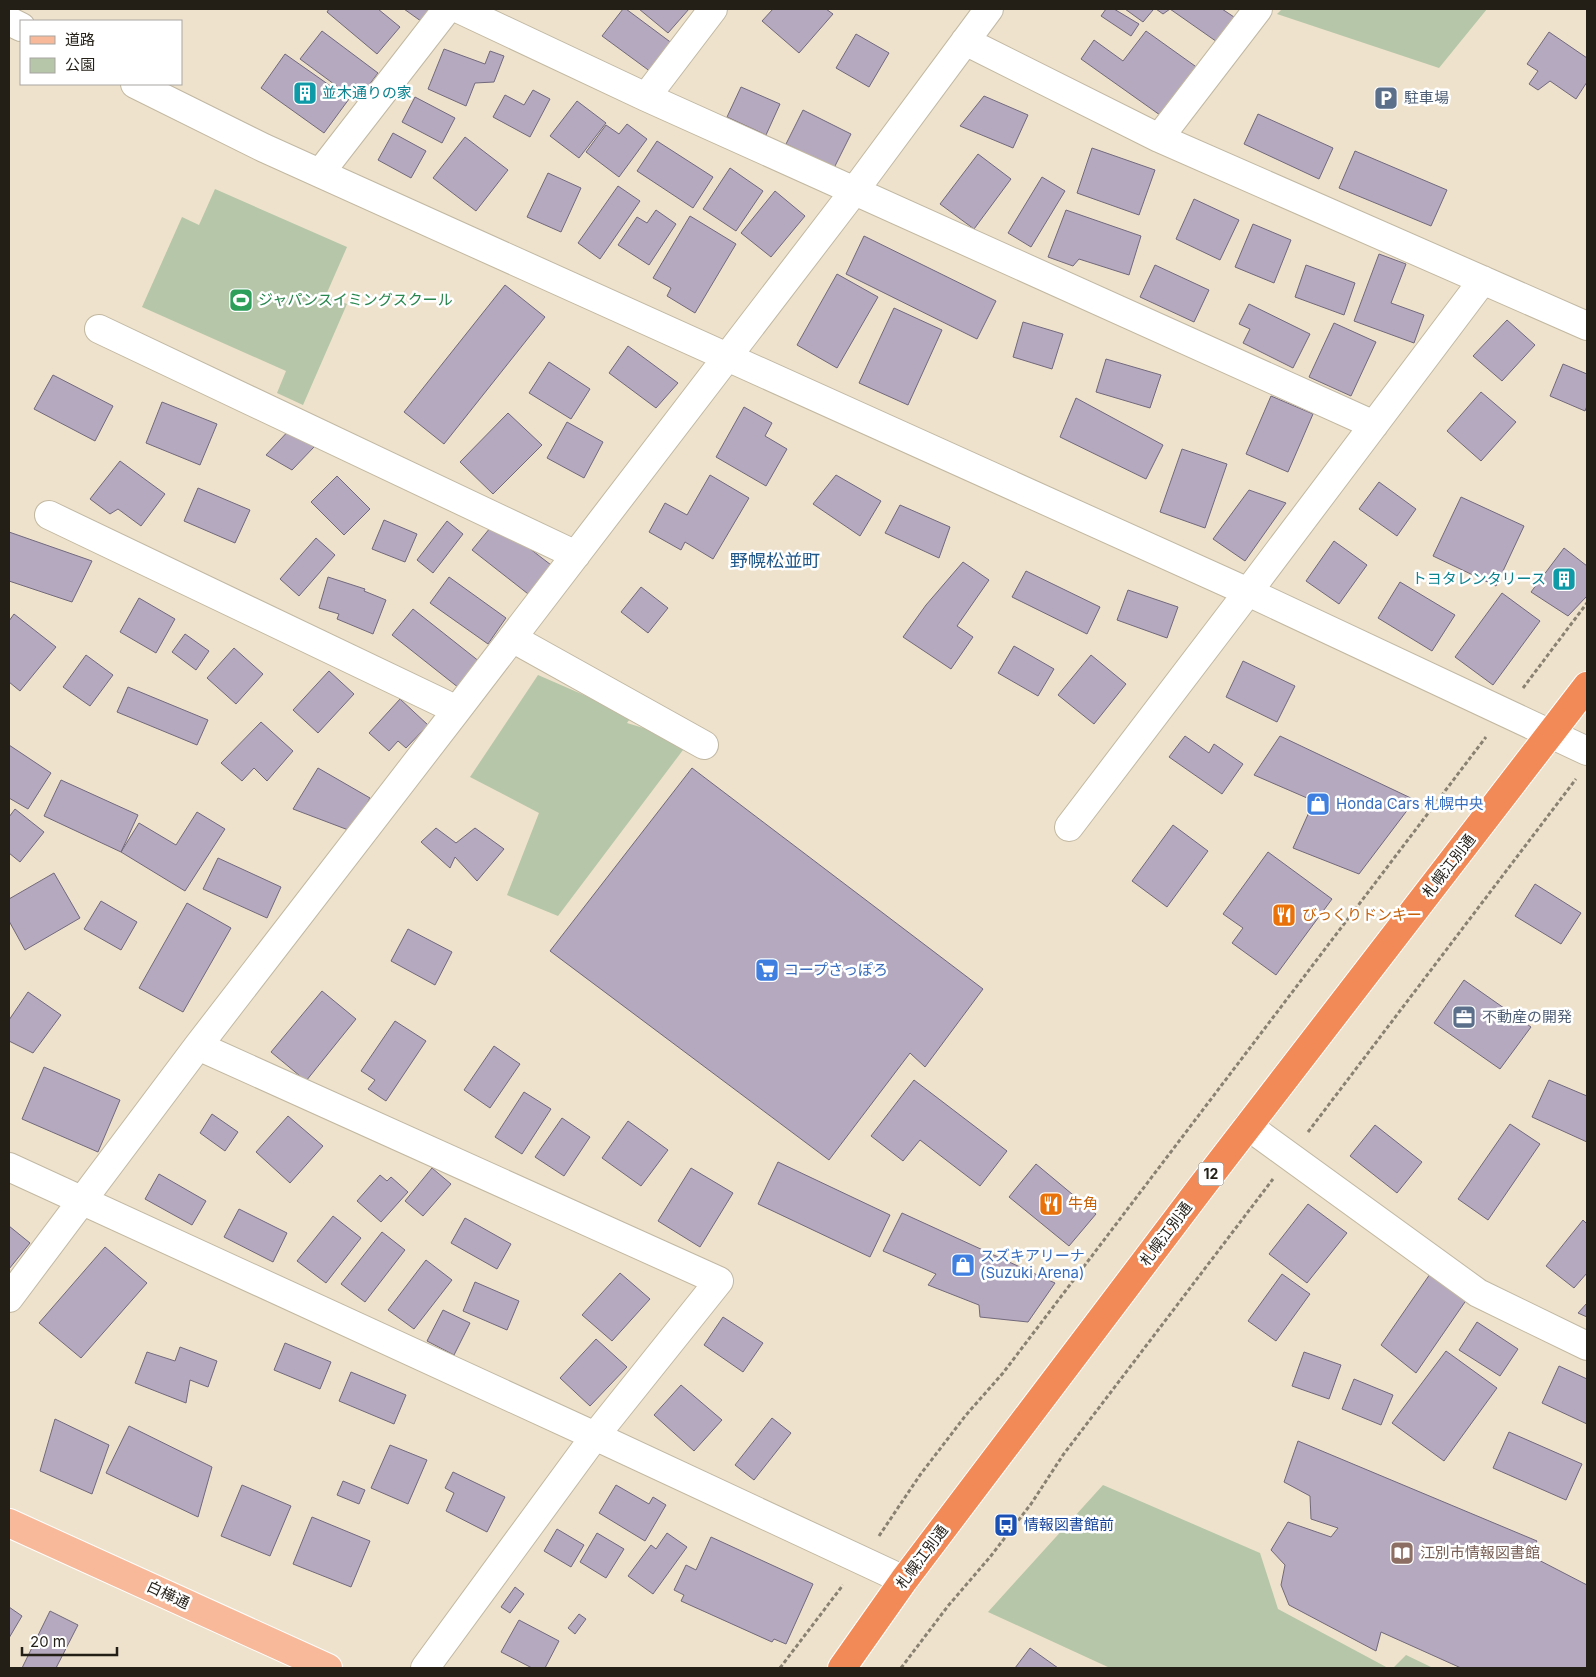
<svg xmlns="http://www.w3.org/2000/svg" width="1596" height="1677" viewBox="0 0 1596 1677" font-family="Inter,'Noto Sans JP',sans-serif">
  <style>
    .green { fill: #b6c6a8 }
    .building { fill: #b4a9be; stroke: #72697c }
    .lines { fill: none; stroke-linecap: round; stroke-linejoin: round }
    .minor-casing { stroke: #c2b8a2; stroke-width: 30 }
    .major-casing { stroke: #fff; stroke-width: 30 }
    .highway-casing { stroke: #fff; stroke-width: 30 }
    .path { stroke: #898172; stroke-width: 3; stroke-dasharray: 4 2.5; stroke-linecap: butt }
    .minor { stroke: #fff; stroke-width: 28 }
    .major { stroke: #f7b99a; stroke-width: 28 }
    .highway { stroke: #f18a56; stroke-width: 28 }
    .labels { text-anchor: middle; stroke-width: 5; stroke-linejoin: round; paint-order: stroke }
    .shield { fill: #fff; stroke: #65625d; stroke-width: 1 }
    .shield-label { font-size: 14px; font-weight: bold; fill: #231f17 }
    .culture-label { font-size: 15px; fill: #0d838f; stroke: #fff; text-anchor: start }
    .service-label { font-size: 15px; fill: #4e5e75; stroke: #fff; text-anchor: start }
    .leisure-label { font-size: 15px; fill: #27864d; stroke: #fff; text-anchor: start }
    .shop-label { font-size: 15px; fill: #366cbe; stroke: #fff; text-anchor: start }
    .street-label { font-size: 15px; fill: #231f17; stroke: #fff }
    .food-label { font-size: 15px; fill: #c56008; stroke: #fff; text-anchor: start }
    .transit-label { font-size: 15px; fill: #164399; stroke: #fff; text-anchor: start }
    .education-label { font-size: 15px; fill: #785e54; stroke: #fff; text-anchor: start }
    .quarter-label { font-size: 18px; fill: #1e5688; stroke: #fff }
  </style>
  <rect width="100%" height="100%" fill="#eee2cc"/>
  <path class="green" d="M1282,9H1487L1439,68L1277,14Z
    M215,189L347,247L326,295L347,304L303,405L277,393L286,371L142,307L182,217L199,225Z
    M538,675L632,716L627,723L689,742L558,916L507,895L539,813L470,777Z
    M1103,1485L1260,1553L1278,1609L1388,1668H1110L988,1612Z
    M1406,1655L1433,1668H1393Z"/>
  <path class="building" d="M329,9H378L400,27L377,54L327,12Z
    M404,9H436L425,24Z
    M623,9H626L673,44L651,72L602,36Z
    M639,9H689L668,33Z
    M773,9H826L833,14L799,53L762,21Z
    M1106,9H1114L1139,24L1131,36L1101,16Z
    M1125,9H1151L1153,10L1143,22Z
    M1156,9H1222L1237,19L1220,44L1170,9L1163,14Z
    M322,31L378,73L357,101L300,59Z
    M1146,31L1202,71L1167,120L1081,59L1094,40L1123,61Z
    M1549,32L1587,58V82L1576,99L1550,81L1538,90L1529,84L1538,71L1527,64Z
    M856,34L889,53L869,87L836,68Z
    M444,49L485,64L490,51L504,56L494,82L475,83L466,106L428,89Z
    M285,54L349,99L324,133L261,88Z
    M741,87L780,104L766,135L727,117Z
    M533,90L550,99L530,137L493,117L505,95L524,105Z
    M984,96L1028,115L1013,148L960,126Z
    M415,97L455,118L442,143L402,122Z
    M577,101L606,123L579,158L550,136Z
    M803,110L851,134L834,168L786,144Z
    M1258,114L1333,148L1319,179L1244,144Z
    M627,124L647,139L619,177L586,152L606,125L619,134Z
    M393,133L426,151L411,178L378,160Z
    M465,137L508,170L476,211L433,178Z
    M657,141L713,177L693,208L637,171Z
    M1092,148L1155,170L1139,215L1077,193Z
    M1355,151L1447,190L1431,226L1339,188Z
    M978,154L1011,179L974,229L940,204Z
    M730,168L763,191L736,231L703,209Z
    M548,173L581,188L561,232L527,217Z
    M1042,177L1065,191L1031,247L1008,233Z
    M618,186L640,201L600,259L578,243Z
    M775,191L805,216L771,257L741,233Z
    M1194,199L1239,220L1220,260L1176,239Z
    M656,210L676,224L649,265L618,245L637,217L647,223Z
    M1066,210L1141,236L1129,275L1079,259L1073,266L1048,257Z
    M690,216L736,244L695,313L667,296L671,288L653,278Z
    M1253,224L1291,240L1274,283L1235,267Z
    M864,236L996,301L977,339L846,274Z
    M1379,254L1406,264L1391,303L1424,315L1414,343L1354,321Z
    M1155,265L1209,290L1194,322L1140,297Z
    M1306,265L1355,283L1344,315L1295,297Z
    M837,274L878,297L837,368L797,345Z
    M505,285L545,317L444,444L404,412Z
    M1249,304L1310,334L1293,368L1243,343L1250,329L1239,324Z
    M894,308L942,330L908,405L859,383Z
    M1507,320L1535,345L1502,381L1473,356Z
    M1023,322L1063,334L1052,369L1013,357Z
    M1334,323L1376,342L1351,396L1309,377Z
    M628,346L678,383L656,408L609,373Z
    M1106,359L1161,375L1150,408L1096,392Z
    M549,362L590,389L571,419L529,393Z
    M1563,364L1587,374V406L1585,411L1550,396Z
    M53,375L113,406L95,441L34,409Z
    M1481,392L1516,422L1481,461L1447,431Z
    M1271,396L1313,414L1288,472L1246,454Z
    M1076,398L1163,445L1146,479L1060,437Z
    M162,402L217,424L200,465L146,443Z
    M744,407L772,423L765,436L787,449L766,486L716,457Z
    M508,413L542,445L493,494L460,462Z
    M567,422L603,442L584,478L547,458Z
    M292,427L314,447L292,470L266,455Z
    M1182,449L1227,464L1205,528L1160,512Z
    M120,461L165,494L141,526L118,509L110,514L90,499Z
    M710,475L749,498L713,559L685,542L681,550L649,532L665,503L687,515Z
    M836,475L881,501L860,536L813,504Z
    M337,476L370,509L344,535L311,502Z
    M1379,482L1416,509L1397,536L1359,509Z
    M198,488L250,510L235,543L184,521Z
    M1249,490L1286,503L1245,561L1213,539Z
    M1461,497L1524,526L1496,586L1433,556Z
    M900,505L950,527L939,558L885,533Z
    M384,520L417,534L405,562L372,549Z
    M447,521L463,534L433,573L417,560Z
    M495,522L555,568L532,597L472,550Z
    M9,532L92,561L72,602L9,581Z
    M316,538L335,555L299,596L280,579Z
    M1334,541L1367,565L1339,604L1306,581Z
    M1564,548L1587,566V596L1568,616L1531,592Z
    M963,562L989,580L957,626L973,637L951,669L903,637L926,605Z
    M1026,571L1100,607L1087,634L1012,597Z
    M328,577L365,589L364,591L386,600L373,634L337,619L339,614L319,608Z
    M449,577L506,618L488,644L430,603Z
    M1400,582L1455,615L1432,651L1378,618Z
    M641,587L668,608L648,633L621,612Z
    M1128,590L1178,607L1167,638L1117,620Z
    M1502,593L1540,621L1493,685L1455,657Z
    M139,598L175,619L156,653L120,632Z
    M413,609L480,662L459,688L392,635Z
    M14,614L56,647L20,691L9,682V621Z
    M185,634L209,651L196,670L172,652Z
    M1014,646L1054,669L1038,696L998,673Z
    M234,648L263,674L236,704L207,678Z
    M86,655L113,675L90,706L63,687Z
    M1091,655L1126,684L1094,724L1058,695Z
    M1243,661L1295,686L1277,722L1226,697Z
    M329,671L354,694L318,733L293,710Z
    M128,687L208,720L197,745L117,712Z
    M400,699L428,725L406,748L398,741L389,751L369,733Z
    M261,722L293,751L267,781L254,768L242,781L221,763Z
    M1185,736L1209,753L1214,744L1243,764L1222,794L1169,757Z
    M1280,736L1415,800L1359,874L1293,848L1314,801L1254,775Z
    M9,745L51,773L28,809L9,798Z
    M318,768L370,798L351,831L293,809Z
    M692,768L983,989L925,1067L910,1053L829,1160L550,951Z
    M61,780L138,815L121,852L44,816Z
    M15,809L44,832L20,862L9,853V817Z
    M197,812L225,829L185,891L121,852L139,823L176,845Z
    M1173,825L1208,851L1167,907L1132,881Z
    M436,828L456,843L475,828L504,849L477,881L455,857L450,868L421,842Z
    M1268,852L1332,899L1276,975L1232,943L1243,928L1223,914Z
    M218,858L281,887L267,918L203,889Z
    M54,873L80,918L25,950L9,921V899Z
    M1535,884L1581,913L1561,944L1515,916Z
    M101,901L137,922L121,950L84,929Z
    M187,903L231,928L183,1012L139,988Z
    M408,929L452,952L435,985L391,961Z
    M1464,980L1531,1027L1500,1069L1434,1023Z
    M322,991L356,1019L306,1081L271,1052Z
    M28,992L61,1015L33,1053L9,1041V1020Z
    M395,1021L426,1041L386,1101L368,1089L375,1080L361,1071Z
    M494,1046L520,1064L490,1108L464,1090Z
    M44,1067L120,1100L98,1152L22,1119Z
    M914,1080L1007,1151L980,1186L920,1140L903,1161L871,1136Z
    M1549,1080L1587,1096V1142L1532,1117Z
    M524,1092L551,1109L522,1154L495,1137Z
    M212,1114L238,1132L225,1151L200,1133Z
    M288,1116L323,1146L290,1183L256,1152Z
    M562,1118L590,1137L564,1176L535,1157Z
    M628,1121L668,1150L641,1186L602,1158Z
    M1510,1124L1540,1144L1488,1220L1458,1199Z
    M1375,1125L1422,1162L1397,1193L1350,1156Z
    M778,1162L890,1215L870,1257L758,1204Z
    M1036,1164L1096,1214L1069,1246L1009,1197Z
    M432,1168L451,1184L423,1216L405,1201Z
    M691,1168L733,1193L700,1247L658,1221Z
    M159,1174L206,1201L192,1225L145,1199Z
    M380,1175L387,1181L391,1177L408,1192L381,1222L357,1201Z
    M1308,1204L1347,1233L1307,1283L1269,1254Z
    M239,1209L287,1233L273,1262L224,1237Z
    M902,1213L1055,1283L1028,1322L980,1317L979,1305L928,1285L936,1274L883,1251Z
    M333,1216L361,1238L326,1283L297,1261Z
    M465,1218L511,1244L497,1269L451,1243Z
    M1583,1220L1587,1224V1273L1574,1288L1546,1266Z
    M9,1226L30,1243L9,1269Z
    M382,1232L405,1250L365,1302L341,1284Z
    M105,1247L147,1283L81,1358L39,1323Z
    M426,1260L452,1280L414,1329L388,1310Z
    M620,1273L650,1299L612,1341L582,1315Z
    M1282,1274L1310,1294L1276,1341L1248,1321Z
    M1430,1274L1467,1299L1416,1373L1381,1345Z
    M475,1282L519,1301L507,1330L463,1311Z
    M1587,1303V1317L1578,1313Z
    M443,1310L470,1323L454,1355L427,1341Z
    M723,1317L763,1343L743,1372L704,1345Z
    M1477,1322L1518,1349L1500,1376L1459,1350Z
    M596,1339L627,1367L590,1406L560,1378Z
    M285,1343L331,1362L320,1389L274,1370Z
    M180,1347L217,1361L208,1387L190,1380L186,1403L135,1383L147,1352L175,1361Z
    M1446,1351L1497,1388L1444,1461L1392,1423Z
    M1304,1352L1341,1365L1329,1399L1292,1386Z
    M1559,1366L1587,1379V1424L1542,1403Z
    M351,1372L406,1395L394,1424L339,1401Z
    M1354,1379L1393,1395L1381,1425L1342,1409Z
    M681,1385L722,1420L694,1451L654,1415Z
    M772,1418L791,1433L754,1480L735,1465Z
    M55,1419L109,1445L92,1494L40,1471Z
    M129,1426L212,1467L198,1517L106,1473Z
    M1509,1432L1582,1464L1566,1500L1493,1468Z
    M1298,1441L1537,1541L1529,1555L1587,1585V1668H1461L1381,1632L1376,1651L1289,1605L1281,1585L1285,1565L1271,1550L1288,1522L1331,1537L1338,1528L1311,1519L1310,1496L1284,1482Z
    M390,1445L427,1460L408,1504L371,1488Z
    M453,1472L505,1497L487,1532L446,1511L454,1493L445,1488Z
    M343,1481L365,1490L359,1504L337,1495Z
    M242,1485L291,1506L270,1556L221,1536Z
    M616,1485L649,1504L653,1497L666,1505L645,1541L599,1513Z
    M312,1517L370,1541L351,1587L293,1564Z
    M557,1529L584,1545L571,1567L544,1551Z
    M597,1533L624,1549L606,1578L580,1562Z
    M667,1533L687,1547L653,1594L628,1576L651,1545L656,1549Z
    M711,1537L813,1584L786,1644L774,1639L772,1642L681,1601L684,1595L674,1590L686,1565L696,1570Z
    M515,1587L524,1594L510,1613L501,1607Z
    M9,1607L22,1616L9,1638Z
    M50,1611L78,1625L56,1668H22Z
    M579,1614L586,1619L575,1634L568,1628Z
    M519,1620L559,1641L545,1668H532L501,1652Z
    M1030,1648L1058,1668H1015Z"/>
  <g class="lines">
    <g class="minor-casing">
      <path id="minor" d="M459,9L646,97L1374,425
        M9,21L21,27
        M965,41L1159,138L1587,326
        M135,84L264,148L1248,592L1587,751
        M646,97L713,9
        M1159,138L1258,9
        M320,173L447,9
        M99,329L576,555
        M49,515L457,710
        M512,638L704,745
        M1069,827L1248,592L1483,280
        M198,1046L719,1281L595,1436L425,1668
        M1248,1126L1478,1293L1587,1346
        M9,1167L595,1436L904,1580
        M9,1298L198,1046L457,710L855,190L989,9"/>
    </g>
    <g class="major-casing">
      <path id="major" d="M9,1523L328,1668"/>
    </g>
    <g class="highway-casing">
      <path id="highway" d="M842,1668L904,1580L1199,1190L1587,686"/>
    </g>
    <path class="path" d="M1523,688L1587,603
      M1308,1132L1576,779
      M879,1536L920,1475L966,1415L1003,1373L1486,737
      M780,1668L843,1585
      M901,1668L948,1606L990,1557L1031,1504L1063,1455L1273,1179"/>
    <use href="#minor" class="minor"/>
    <use href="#major" class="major"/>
    <use href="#highway" class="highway"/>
  </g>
  <defs>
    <g id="building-square" transform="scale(1.25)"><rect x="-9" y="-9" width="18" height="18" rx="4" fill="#0f9aa8" stroke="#fff"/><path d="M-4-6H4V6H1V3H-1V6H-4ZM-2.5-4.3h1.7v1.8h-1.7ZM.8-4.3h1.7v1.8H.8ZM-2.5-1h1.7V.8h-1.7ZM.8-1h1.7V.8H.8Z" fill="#fff"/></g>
    <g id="parking-square" transform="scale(1.25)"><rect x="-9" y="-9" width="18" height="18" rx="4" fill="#5c6f8a" stroke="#fff"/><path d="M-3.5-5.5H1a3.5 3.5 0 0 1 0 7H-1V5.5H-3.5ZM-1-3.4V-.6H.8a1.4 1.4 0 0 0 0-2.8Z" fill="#fff"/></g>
    <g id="stadium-square" transform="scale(1.25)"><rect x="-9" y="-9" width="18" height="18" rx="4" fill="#2e9e5b" stroke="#fff"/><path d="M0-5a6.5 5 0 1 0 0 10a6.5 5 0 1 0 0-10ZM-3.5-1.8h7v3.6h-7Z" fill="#fff"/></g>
    <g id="shop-square" transform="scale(1.25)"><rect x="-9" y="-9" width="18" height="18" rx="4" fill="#3f7fe0" stroke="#fff"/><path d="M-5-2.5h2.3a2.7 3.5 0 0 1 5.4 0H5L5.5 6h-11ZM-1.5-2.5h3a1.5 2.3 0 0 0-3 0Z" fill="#fff"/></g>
    <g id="restaurant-square" transform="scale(1.25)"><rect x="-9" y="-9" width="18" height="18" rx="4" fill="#e8710a" stroke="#fff"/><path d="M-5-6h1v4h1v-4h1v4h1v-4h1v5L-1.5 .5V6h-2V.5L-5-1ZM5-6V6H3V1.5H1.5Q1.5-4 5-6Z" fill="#fff"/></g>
    <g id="supermarket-square" transform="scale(1.25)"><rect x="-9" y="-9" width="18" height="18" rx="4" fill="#3f7fe0" stroke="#fff"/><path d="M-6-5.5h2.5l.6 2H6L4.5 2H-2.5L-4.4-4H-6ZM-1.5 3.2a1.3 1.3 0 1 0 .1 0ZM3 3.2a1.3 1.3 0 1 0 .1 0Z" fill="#fff"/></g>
    <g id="office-square" transform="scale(1.25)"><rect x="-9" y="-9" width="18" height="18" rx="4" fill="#5c6f8a" stroke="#fff"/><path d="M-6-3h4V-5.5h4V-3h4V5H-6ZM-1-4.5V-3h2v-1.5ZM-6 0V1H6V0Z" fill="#fff"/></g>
    <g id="bus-square" transform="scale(1.25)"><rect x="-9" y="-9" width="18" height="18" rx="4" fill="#1a4fb4" stroke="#fff"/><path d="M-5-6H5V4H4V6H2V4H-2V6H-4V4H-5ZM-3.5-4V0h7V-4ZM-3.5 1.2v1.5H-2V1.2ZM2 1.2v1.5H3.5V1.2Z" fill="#fff"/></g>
    <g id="library-square" transform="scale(1.25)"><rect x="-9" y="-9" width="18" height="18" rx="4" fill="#8d6e63" stroke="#fff"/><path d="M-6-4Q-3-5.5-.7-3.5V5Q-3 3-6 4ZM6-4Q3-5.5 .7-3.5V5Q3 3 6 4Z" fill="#fff"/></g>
  </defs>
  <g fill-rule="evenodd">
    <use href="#building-square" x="305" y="93"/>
    <use href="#parking-square" x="1386" y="98"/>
    <use href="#stadium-square" x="241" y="300"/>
    <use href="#building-square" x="1564" y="579"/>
    <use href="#shop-square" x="1318" y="804"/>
    <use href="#restaurant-square" x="1284" y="915"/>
    <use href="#supermarket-square" x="767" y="970"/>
    <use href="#office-square" x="1464" y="1017"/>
    <use href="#restaurant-square" x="1051" y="1204"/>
    <use href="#shop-square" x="963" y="1265"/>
    <use href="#bus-square" x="1006" y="1525"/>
    <use href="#library-square" x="1402" y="1553"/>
  </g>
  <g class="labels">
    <rect class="shield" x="1198.5" y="1162.5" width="25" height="23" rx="4"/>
    <g class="shield-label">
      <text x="1211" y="1179">12</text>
    </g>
    <g class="culture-label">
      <text x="322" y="98">並木通りの家</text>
      <text x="1546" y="584" text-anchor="end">トヨタレンタリース</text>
    </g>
    <g class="service-label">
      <text x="1404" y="103">駐車場</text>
      <text x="1482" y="1022">不動産の開発</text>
    </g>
    <g class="leisure-label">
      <text x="258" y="305">ジャパンスイミングスクール</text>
    </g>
    <g class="shop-label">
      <text x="1336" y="809">Honda Cars 札幌中央</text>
      <text x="784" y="975">コープさっぽろ</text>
      <text x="980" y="1261">スズキアリーナ<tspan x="980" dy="17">(Suzuki Arena)</tspan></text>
    </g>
    <g class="street-label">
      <text transform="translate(1449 866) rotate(-52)" y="5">札幌江別通</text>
      <text transform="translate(1166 1234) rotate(-53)" y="5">札幌江別通</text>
      <text transform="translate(922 1557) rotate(-53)" y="5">札幌江別通</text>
      <text transform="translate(168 1595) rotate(25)" y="5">白樺通</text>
    </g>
    <g class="food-label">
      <text x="1302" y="920">びっくりドンキー</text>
      <text x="1068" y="1209">牛角</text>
    </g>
    <g class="transit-label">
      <text x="1024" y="1530">情報図書館前</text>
    </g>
    <g class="education-label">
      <text x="1420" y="1558">江別市情報図書館</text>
    </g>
    <g class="quarter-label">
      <text x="775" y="567">野幌松並町</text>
    </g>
  </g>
  <rect width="1596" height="1677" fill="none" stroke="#231f17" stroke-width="20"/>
  <rect x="20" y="20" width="162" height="65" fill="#ffffff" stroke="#a7a5a2"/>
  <rect x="30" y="36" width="25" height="8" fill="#f7b99a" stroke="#a7a5a2"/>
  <text x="65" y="45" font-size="15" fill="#231f17">道路</text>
  <rect x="30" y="58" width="25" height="15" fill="#b6c6a8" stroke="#a7a5a2"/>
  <text x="65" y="70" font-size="15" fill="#231f17">公園</text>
  <path d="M22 1647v8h95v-8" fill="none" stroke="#231f17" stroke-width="2.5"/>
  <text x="30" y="1647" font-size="15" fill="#231f17" stroke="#ffffff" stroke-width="4" paint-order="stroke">20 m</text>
</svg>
